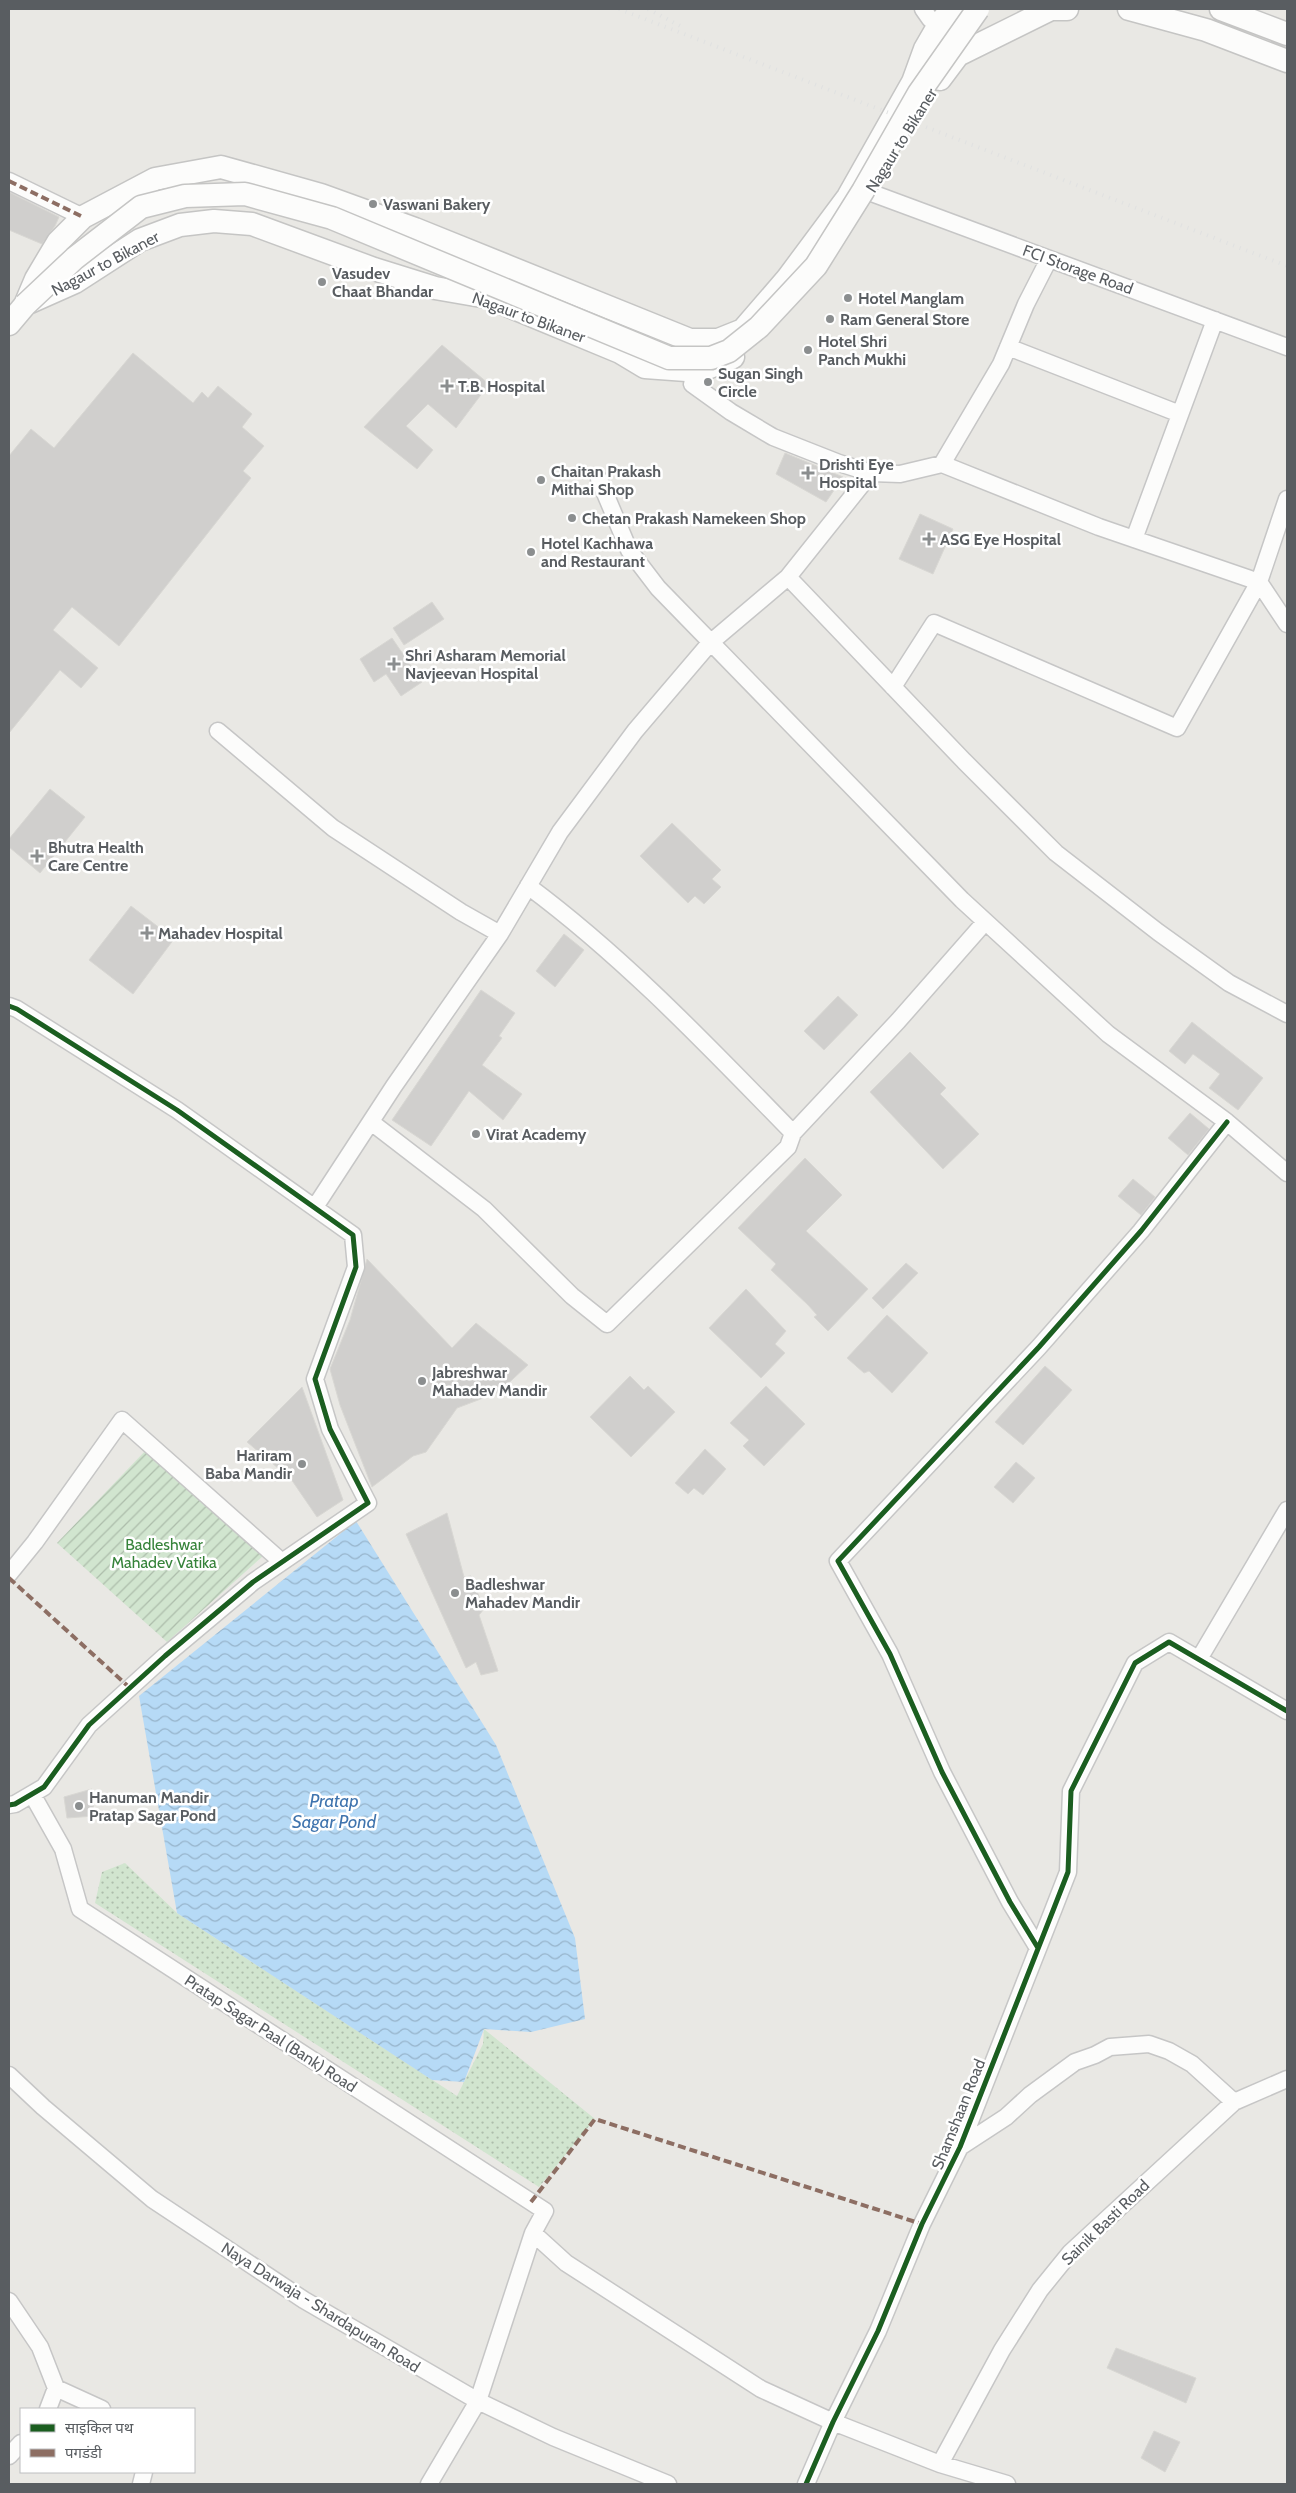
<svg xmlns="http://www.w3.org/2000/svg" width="1296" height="2493" viewBox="0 0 1296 2493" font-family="Cabin,'Noto Sans Devanagari',sans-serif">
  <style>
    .park { fill: url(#park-dots) }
    .garden { fill: url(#garden-furrows) }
    .water { fill: url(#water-waves) }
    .building { fill: #d0cfcd; stroke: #d8d7d3 }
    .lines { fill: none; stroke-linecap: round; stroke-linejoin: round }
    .minor-casing { stroke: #c6c6c6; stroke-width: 19 }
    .secondary-casing { stroke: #c5c5c4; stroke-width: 25 }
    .minor { stroke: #fcfcfb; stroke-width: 16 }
    .secondary { stroke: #fcfcfb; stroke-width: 22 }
    .rail { stroke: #e0e1e1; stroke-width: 4; stroke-dasharray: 1 6; stroke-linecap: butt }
    .secondary-bridge-casing { stroke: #c5c5c4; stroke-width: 25; stroke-linecap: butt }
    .secondary-bridge { stroke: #fcfcfb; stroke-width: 22 }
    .quiet { stroke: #8d6e63; stroke-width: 4; stroke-dasharray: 8 4; stroke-linecap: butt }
    .cycleway-casing { stroke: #fff; stroke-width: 8 }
    .cycleway { stroke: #1b5e20; stroke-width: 5 }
    .poi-dot { fill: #8b8e8f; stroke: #fff; stroke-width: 2 }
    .labels { text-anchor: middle; stroke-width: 5; stroke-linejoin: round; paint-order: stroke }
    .street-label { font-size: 16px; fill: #595d61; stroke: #fff }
    .poi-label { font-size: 16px; font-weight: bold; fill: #595d61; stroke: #fff; text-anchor: start }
    .park-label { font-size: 16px; fill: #36833a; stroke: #fff }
    .water-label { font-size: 18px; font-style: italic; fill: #3f74ae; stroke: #fff }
  </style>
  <defs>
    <pattern id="park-dots" width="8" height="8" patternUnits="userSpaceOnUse" patternTransform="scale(1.25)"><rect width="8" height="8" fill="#d1e5cf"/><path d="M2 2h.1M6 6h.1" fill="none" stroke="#adbdab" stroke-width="1.8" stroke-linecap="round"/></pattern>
    <pattern id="garden-furrows" width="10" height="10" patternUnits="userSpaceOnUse" patternTransform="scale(1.25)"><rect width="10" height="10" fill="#d1e5cf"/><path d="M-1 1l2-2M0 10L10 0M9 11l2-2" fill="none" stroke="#adbdab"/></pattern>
    <pattern id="water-waves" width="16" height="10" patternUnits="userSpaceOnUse" patternTransform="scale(1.25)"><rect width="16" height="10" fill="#b6daf6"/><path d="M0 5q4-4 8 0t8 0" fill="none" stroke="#97b4cb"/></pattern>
  </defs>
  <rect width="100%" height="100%" fill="#e9e8e4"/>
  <path class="park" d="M125,1863L177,1913L457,2096L483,2044L484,2029L595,2119L539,2187L95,1903L102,1872Z"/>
  <path class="garden" d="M146,1450L263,1556L167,1642L57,1543Z"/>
  <path class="water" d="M356,1521L496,1745L575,1938L585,2019L531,2032L484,2029L464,2082L432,2080L177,1913L139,1696Z"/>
  <path class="building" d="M9,192L59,217L55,226L42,244L9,230Z
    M442,345L489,384L456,428L428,404L406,426L433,450L417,469L364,427Z
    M133,353L193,403L202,392L208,398L218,386L252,414L242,427L264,446L243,471L251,478L119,646L72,607L53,630L98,668L81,688L60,670L9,733V456L31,429L54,448Z
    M785,453L843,477L826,502L776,474Z
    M920,514L953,529L933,574L899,559Z
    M432,602L444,619L404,645L393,628Z
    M392,638L422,682L401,696L386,674L374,682L360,659Z
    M50,789L85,817L40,873L9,847V839Z
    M672,823L721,870L712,879L721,887L704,904L695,896L688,903L640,856Z
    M131,906L174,939L133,994L89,960Z
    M564,934L584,950L555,987L536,971Z
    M481,990L515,1013L499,1036L502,1038L482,1065L522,1094L503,1120L469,1091L431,1146L392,1120Z
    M838,996L858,1015L824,1050L804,1031Z
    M1192,1022L1263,1078L1238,1110L1209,1088L1220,1074L1193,1054L1185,1064L1169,1051Z
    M910,1052L946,1088L940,1094L979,1134L943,1169L870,1092Z
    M1190,1113L1209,1129L1188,1155L1168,1138Z
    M805,1158L842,1195L806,1231L868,1289L828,1331L814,1317L817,1315L808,1305L771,1270L776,1264L738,1228Z
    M1133,1179L1155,1197L1141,1215L1118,1196Z
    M367,1259L452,1348L476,1323L528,1365L499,1392L457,1408L426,1452L413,1456L372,1487L340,1405L330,1369L350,1320Z
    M906,1263L918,1273L883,1309L872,1298Z
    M746,1289L786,1331L775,1344L785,1353L761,1378L709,1328Z
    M887,1315L928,1353L892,1393L869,1371L864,1373L847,1358Z
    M1045,1366L1072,1390L1023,1445L995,1422Z
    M630,1376L644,1390L648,1386L675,1412L631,1457L590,1417Z
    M766,1386L805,1424L764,1466L743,1446L749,1440L730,1423Z
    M302,1387L343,1500L317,1517L291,1479L247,1442Z
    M705,1449L726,1469L703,1495L694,1488L688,1494L675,1483Z
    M1016,1462L1035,1478L1013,1503L994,1487Z
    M447,1513L464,1577L471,1576L484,1609L479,1615L498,1671L481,1675L476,1662L466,1668L406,1534Z
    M92,1789L94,1816L67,1818L64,1797Z
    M1116,2348L1196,2378L1186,2403L1107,2368Z
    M1154,2431L1180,2442L1165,2472L1141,2458Z"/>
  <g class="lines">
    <g class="minor-casing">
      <path id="minor" d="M923,9L930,19L940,23
        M9,181L83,217
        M869,192L1287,347
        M1008,347L1180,414
        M692,384L731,412L773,437L839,463L871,473L900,474L942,464L1001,364L1026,304L1049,259
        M942,464L1099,527L1259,582L1287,499
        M599,479L629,550L658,588L962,900L1108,1034L1227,1122L1287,1173
        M1134,539L1215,320
        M788,577L964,761L1056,853L1158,932L1229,983L1287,1014
        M893,687L934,623L1177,728L1259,582L1287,624
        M218,731L333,828L461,912L500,934L394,1086L315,1207
        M500,934L560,832L635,731L710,643L788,577L871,473
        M9,1006L17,1009L177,1110L353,1235L356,1267L315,1379L330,1429L368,1503L253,1582L165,1656L89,1725L44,1787L15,1804L9,1805
        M371,1122L484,1209L572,1296L607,1324L788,1147L793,1133C709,1047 625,958 528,886
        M793,1133L898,1021L985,922
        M9,1574L35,1542L122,1420L282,1562
        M1199,1659L1287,1510
        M32,1794L63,1849L80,1909L545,2211L533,2233
        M1038,1948L1010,1902L942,1772L890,1654L838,1561L1039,1347L1141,1231L1227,1122
        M9,2075L43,2107L152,2199L304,2300L478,2401L553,2437L668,2484
        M960,2147L1006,2117L1030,2095L1075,2062L1095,2055L1110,2047L1149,2044L1169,2051L1192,2064L1234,2102
        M9,2301L40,2347L56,2388L48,2409
        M56,2388L102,2409
        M9,2456L21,2443
        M940,2464L1002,2350L1040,2290L1070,2253L1234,2102L1287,2079
        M141,2484L144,2472
        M429,2484L478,2401L533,2233L566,2263L761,2389L833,2422L940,2464L1007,2484
        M806,2484L833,2422L878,2331L922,2224L960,2147L1054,1908L1068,1872L1071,1791L1135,1663L1169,1642L1287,1711"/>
    </g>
    <g class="secondary-casing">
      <path id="secondary" d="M1129,9L1206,30L1287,61
        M1221,9L1287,34
        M940,79L958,55L1051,9H1067
        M30,302L75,282L140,240L180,225L214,221L252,224L374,269L435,288L487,297L620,352L645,367L700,371L733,357
        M9,324L25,305L36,279L58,242L83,217L155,179L221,167L321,195L415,229L690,340H718L743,330L787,279L848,197L913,82L925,49L940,23L952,9"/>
    </g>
    <use href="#minor" class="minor"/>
    <use href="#secondary" class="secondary"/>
    <path class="rail" d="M619,9L1287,266
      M648,9L684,28"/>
    <g class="secondary-bridge-casing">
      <path id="secondary-bridge" d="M25,305L75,258L141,207L185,196L245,194L332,218L669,358H711L729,351L759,327L816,266L863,191L919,93L978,9"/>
    </g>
    <use href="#secondary-bridge" class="secondary-bridge"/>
    <path class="quiet" d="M9,181L83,217
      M9,1578L130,1688
      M531,2202L595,2119L922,2224"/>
    <g class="cycleway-casing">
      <path id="cycleway" d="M9,1006L17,1009L177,1110L353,1235L356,1267L315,1379L330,1429L368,1503L253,1582L165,1656L89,1725L44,1787L15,1804L9,1805
        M1038,1948L1010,1902L942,1772L890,1654L838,1561L1039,1347L1141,1231L1227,1122
        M806,2484L833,2422L878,2331L922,2224L960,2147L1054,1908L1068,1872L1071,1791L1135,1663L1169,1642L1287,1711"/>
    </g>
    <use href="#cycleway" class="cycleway"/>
  </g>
  <g class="poi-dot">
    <circle cx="373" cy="204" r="5"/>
    <circle cx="322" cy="282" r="5"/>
    <circle cx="848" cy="298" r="5"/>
    <circle cx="830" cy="319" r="5"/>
    <circle cx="808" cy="350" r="5"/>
    <circle cx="708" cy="382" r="5"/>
    <path d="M444.5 378.5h5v5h5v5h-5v5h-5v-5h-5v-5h5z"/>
    <path d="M805.5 465.5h5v5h5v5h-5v5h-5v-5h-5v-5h5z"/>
    <circle cx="541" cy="480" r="5"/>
    <circle cx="572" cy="518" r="5"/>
    <path d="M926.5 531.5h5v5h5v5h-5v5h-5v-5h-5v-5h5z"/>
    <circle cx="531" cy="552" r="5"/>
    <path d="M391.5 656.5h5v5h5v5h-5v5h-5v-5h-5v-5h5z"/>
    <path d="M34.5 848.5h5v5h5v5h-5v5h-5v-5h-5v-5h5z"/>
    <path d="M144.5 925.5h5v5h5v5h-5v5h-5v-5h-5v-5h5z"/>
    <circle cx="476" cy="1134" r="5"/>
    <circle cx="422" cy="1381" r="5"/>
    <circle cx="302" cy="1464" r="5"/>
    <circle cx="455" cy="1593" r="5"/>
    <circle cx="79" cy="1806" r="5"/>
  </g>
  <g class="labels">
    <g class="street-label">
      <text transform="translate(901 140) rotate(-58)" y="6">Nagaur to Bikaner</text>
      <text transform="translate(105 263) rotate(-28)" y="6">Nagaur to Bikaner</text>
      <text transform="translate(1078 269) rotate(20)" y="6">FCI Storage Road</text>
      <text transform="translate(529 317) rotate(20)" y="6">Nagaur to Bikaner</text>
      <text transform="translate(271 2033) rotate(33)" y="6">Pratap Sagar Paal (Bank) Road</text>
      <text transform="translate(958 2114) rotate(-68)" y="6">Shamshaan Road</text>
      <text transform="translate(1105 2222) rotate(-44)" y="6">Sainik Basti Road</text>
      <text transform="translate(321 2307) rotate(32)" y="6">Naya Darwaja - Shardapuran Road</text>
    </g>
    <g class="poi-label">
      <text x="383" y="210">Vaswani Bakery</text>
      <text x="332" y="279">Vasudev<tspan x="332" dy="18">Chaat Bhandar</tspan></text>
      <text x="858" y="304">Hotel Manglam</text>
      <text x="840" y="325">Ram General Store</text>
      <text x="818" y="347">Hotel Shri<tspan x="818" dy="18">Panch Mukhi</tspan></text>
      <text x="718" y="379">Sugan Singh<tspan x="718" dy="18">Circle</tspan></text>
      <text x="458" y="392">T.B. Hospital</text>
      <text x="819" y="470">Drishti Eye<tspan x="819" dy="18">Hospital</tspan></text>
      <text x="551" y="477">Chaitan Prakash<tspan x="551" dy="18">Mithai Shop</tspan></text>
      <text x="582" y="524">Chetan Prakash Namekeen Shop</text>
      <text x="940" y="545">ASG Eye Hospital</text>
      <text x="541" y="549">Hotel Kachhawa<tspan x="541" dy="18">and Restaurant</tspan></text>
      <text x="405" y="661">Shri Asharam Memorial<tspan x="405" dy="18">Navjeevan Hospital</tspan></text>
      <text x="48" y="853">Bhutra Health<tspan x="48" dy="18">Care Centre</tspan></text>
      <text x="158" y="939">Mahadev Hospital</text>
      <text x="486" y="1140">Virat Academy</text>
      <text x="432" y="1378">Jabreshwar<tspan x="432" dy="18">Mahadev Mandir</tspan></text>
      <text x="292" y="1461" text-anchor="end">Hariram<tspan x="292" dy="18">Baba Mandir</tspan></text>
      <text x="465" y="1590">Badleshwar<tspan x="465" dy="18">Mahadev Mandir</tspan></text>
      <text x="89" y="1803">Hanuman Mandir<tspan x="89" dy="18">Pratap Sagar Pond</tspan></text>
    </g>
    <g class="park-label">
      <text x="164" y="1550">Badleshwar<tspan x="164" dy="18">Mahadev Vatika</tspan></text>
    </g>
    <g class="water-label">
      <text x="334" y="1807">Pratap<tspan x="334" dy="21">Sagar Pond</tspan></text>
    </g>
  </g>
  <rect width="1296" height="2493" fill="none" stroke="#595d61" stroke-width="20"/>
  <rect x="20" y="2408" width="175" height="65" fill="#ffffff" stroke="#bdbec0"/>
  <rect x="30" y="2424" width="25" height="8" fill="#1b5e20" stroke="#bdbec0"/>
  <text x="65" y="2433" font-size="15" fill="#595d61">साइकिल पथ</text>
  <rect x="30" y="2449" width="25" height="8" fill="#8d6e63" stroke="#bdbec0"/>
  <text x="65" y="2458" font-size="15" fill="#595d61">पगडंडी</text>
</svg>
